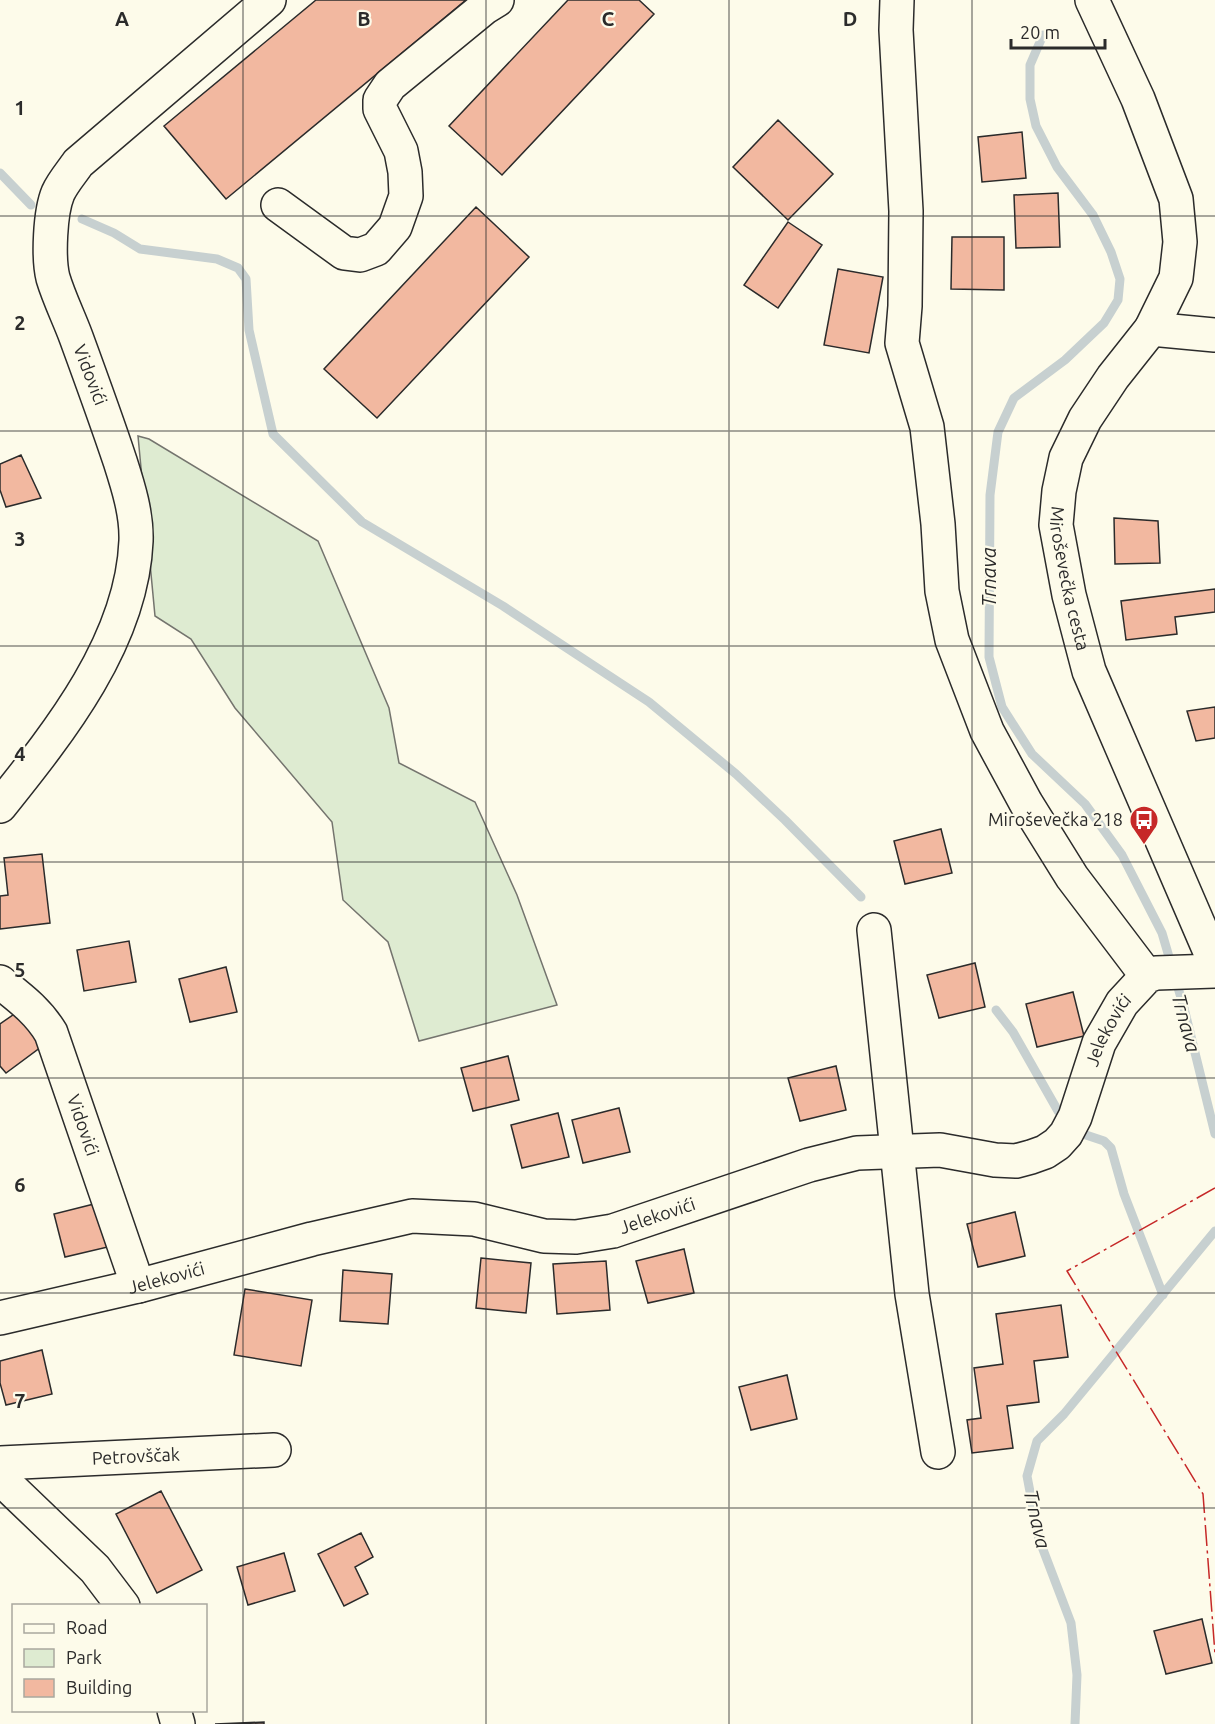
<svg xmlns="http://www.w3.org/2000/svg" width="1215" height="1724" viewBox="0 0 1215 1724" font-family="Ubuntu,sans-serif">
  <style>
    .green { fill: #deebd1; stroke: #74746e; stroke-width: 1.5 }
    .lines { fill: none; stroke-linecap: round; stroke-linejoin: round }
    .stream { stroke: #c7d0d0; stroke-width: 9 }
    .building { fill: #f2b8a0; stroke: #2b2b2b; stroke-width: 1.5 }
    .minor-casing { stroke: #2b2b2b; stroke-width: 36 }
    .major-casing { stroke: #2b2b2b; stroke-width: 36 }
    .minor { stroke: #fdfbea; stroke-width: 33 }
    .major { stroke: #fdfbea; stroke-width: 33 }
    .power { stroke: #c62828; stroke-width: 1.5; stroke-dasharray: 21 4.5 3 4.5; stroke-linecap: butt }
    .grid { fill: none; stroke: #2b2b2b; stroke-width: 1.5; stroke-opacity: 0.55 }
    .labels { text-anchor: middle; stroke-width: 4.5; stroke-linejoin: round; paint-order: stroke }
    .street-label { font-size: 18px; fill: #2b2b2b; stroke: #fdfbea }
    .poi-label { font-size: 18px; fill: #2b2b2b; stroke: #fdfbea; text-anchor: end }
    .water-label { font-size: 20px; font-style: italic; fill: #2b2b2b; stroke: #fdfbea }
    .grid-label { font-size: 20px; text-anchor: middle; font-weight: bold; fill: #2b2b2b; stroke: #fdfbea; stroke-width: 4.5; stroke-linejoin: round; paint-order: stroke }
  </style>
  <rect width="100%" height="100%" fill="#fdfbea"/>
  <path class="green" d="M138,436L149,439L318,541L389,708L399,763L475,802L517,895L557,1005L419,1041L388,942L343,900L332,822L235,708L191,639L155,616Z"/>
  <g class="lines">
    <path class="stream" d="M1043,35L1030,65V99L1036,126L1057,167L1093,215L1111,252L1120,279L1118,300L1104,323L1065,360L1014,398L998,432L990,495L989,657L1002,707L1032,754L1085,804L1122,855L1162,933L1184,1008L1215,1134
      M0,173L31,205
      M82,219L114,233L140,249L217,259L238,268L246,279L249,330L273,434L362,522L503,606L649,702L736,774L785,820L861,897
      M996,1010L1013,1032L1058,1111L1086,1135L1104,1141L1111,1148L1124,1194L1163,1295
      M1075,1724L1077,1675L1071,1623L1039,1539L1027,1476L1037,1441L1064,1414L1215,1231"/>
  </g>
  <path class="building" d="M316,0H466L226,199L164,126Z
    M568,0H639L654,14L502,175L449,126Z
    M778,120L833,174L788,220L733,167Z
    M1022,132L1026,178L982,182L978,137Z
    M1058,193L1060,247L1016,248L1014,195Z
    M476,207L529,257L377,418L324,369Z
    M788,222L822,245L778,308L744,285Z
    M952,237H1004V290L951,289Z
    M838,269L883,277L869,353L824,345Z
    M21,455L41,498L6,507L0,490V464Z
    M1114,518L1158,521L1160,563L1115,564Z
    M1215,589V612L1175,617L1177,634L1126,640L1121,601Z
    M1215,707V738L1196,741L1187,711Z
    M941,829L952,873L905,884L894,841Z
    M42,854L50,923L0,929V896L8,895L4,858Z
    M129,941L136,982L84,991L77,950Z
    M975,963L985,1007L939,1018L927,975Z
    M226,967L237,1012L190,1022L179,979Z
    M1073,992L1084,1036L1037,1047L1026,1004Z
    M20,1010L45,1044L6,1073L0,1066V1024Z
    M508,1056L519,1100L473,1111L461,1068Z
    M836,1066L846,1110L800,1121L788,1078Z
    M619,1108L630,1152L583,1163L572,1120Z
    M558,1113L569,1157L522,1168L511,1125Z
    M102,1202L112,1246L65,1257L54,1214Z
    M1015,1212L1025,1256L978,1267L967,1224Z
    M684,1249L694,1293L648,1303L636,1261Z
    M481,1258L531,1263L526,1313L476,1308Z
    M606,1261L610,1310L557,1314L553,1264Z
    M343,1270L392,1274L388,1324L340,1321Z
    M245,1289L312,1300L301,1366L234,1355Z
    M1061,1305L1068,1357L1034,1361L1039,1402L1007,1406L1013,1448L972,1453L967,1420L981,1418L974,1368L1003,1364L996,1314Z
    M42,1350L52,1394L6,1405L0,1383V1361Z
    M787,1375L797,1419L751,1430L739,1387Z
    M161,1491L202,1570L157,1593L116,1514Z
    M361,1533L373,1557L355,1567L368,1594L344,1606L318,1554Z
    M284,1553L295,1591L248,1605L237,1567Z
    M1202,1619L1212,1663L1166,1674L1154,1631Z
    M264,1722V1724H215Z"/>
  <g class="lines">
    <g class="minor-casing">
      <g id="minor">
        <path d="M897,0L896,30L906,211L905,306L902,343L927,427L938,524L942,591L952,640L987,731L1026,803L1072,877L1147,976"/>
        <path d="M278,205L344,253L360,255L376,249L395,227L406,196L405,172L401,151L380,109V100L390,85L484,8L497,0"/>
        <path d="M1151,329L1215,335"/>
        <path d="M0,806C60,731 132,641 136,541C137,514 128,486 120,461C106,419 91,378 76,337C69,318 59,298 53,278C48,258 50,212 58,193C63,182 72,172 78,163L269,0"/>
        <path d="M874,930L912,1294L938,1452"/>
        <path id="s1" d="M0,982C20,998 38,1011 51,1033L138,1286"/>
        <path id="s2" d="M0,1318L138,1286L312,1239L412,1216L474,1219L544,1236L576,1237L613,1231L809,1165L857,1153L940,1150L995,1160L1016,1161L1031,1157L1045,1152L1057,1144L1066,1134L1075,1117L1099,1043L1122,1003L1147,976L1156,973L1215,971"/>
        <path id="s3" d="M0,1463L274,1450"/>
        <path d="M0,1478L95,1569L123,1606"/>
        <path d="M174,1710L178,1724"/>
      </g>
    </g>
    <g class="major-casing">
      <g id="major">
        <path id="s4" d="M1092,0L1138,99L1176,199L1180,242L1176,278L1151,329L1113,377L1085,419L1066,458L1059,491L1056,525L1069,595L1089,671L1215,963"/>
      </g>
    </g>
    <use href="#minor" class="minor"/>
    <use href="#major" class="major"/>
    <path class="power" d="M1215,1188L1067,1271L1203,1494L1215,1654"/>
  </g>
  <path class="grid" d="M243,0V1724M486,0V1724M729,0V1724M972,0V1724M0,216H1215M0,431H1215M0,646H1215M0,862H1215M0,1078H1215M0,1293H1215M0,1508H1215"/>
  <defs>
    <g id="bus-pin" transform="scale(1.5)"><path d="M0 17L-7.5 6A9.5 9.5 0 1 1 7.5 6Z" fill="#c62828" stroke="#fdfbea"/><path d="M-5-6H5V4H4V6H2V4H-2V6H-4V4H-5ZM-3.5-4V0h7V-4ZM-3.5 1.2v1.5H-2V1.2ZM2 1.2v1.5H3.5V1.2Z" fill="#fff"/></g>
  </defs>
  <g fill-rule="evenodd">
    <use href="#bus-pin" x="1144" y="820"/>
  </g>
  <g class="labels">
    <g class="street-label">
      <text transform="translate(90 375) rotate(69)" y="6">Vidovići</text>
      <text dy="6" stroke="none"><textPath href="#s4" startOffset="630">Miroševečka cesta</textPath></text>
      <text dy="6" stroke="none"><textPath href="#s2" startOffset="1215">Jelekovići</textPath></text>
      <text dy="6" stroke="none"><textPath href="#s1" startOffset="170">Vidovići</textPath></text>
      <text dy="6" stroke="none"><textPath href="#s2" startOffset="675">Jelekovići</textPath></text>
      <text dy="6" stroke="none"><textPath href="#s2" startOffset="171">Jelekovići</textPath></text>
      <text dy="6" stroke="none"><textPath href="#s3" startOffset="136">Petrovščak</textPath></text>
    </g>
    <g class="poi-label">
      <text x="1123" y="826">Miroševečka 218</text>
    </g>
    <g class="water-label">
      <text transform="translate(989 577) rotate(-90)" y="7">Trnava</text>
      <text transform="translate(1186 1023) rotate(75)" y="7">Trnava</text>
      <text transform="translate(1037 1519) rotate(77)" y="7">Trnava</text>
    </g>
  </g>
  <g class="grid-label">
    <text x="122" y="26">A</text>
    <text x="364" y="26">B</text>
    <text x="608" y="26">C</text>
    <text x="850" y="26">D</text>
    <text x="20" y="115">1</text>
    <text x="20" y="330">2</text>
    <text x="20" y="546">3</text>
    <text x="20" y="761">4</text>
    <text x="20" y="977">5</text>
    <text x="20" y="1192">6</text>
    <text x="20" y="1408">7</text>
  </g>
  <rect x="12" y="1604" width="195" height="108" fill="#fdfbea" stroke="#a9a89e" stroke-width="1.5"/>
  <rect x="24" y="1624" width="30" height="9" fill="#fdfbea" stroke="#a9a89e" stroke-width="1.5"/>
  <text x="66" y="1634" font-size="18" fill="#2b2b2b">Road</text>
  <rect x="24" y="1649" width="30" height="18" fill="#deebd1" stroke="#a9a89e" stroke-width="1.5"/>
  <text x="66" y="1664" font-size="18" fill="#2b2b2b">Park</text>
  <rect x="24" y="1679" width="30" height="18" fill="#f2b8a0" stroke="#a9a89e" stroke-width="1.5"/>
  <text x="66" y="1694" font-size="18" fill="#2b2b2b">Building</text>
  <path d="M1011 39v9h94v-9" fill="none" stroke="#2b2b2b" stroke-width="3"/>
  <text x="1020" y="39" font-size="18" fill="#2b2b2b" stroke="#fdfbea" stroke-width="4.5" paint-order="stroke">20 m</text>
</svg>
